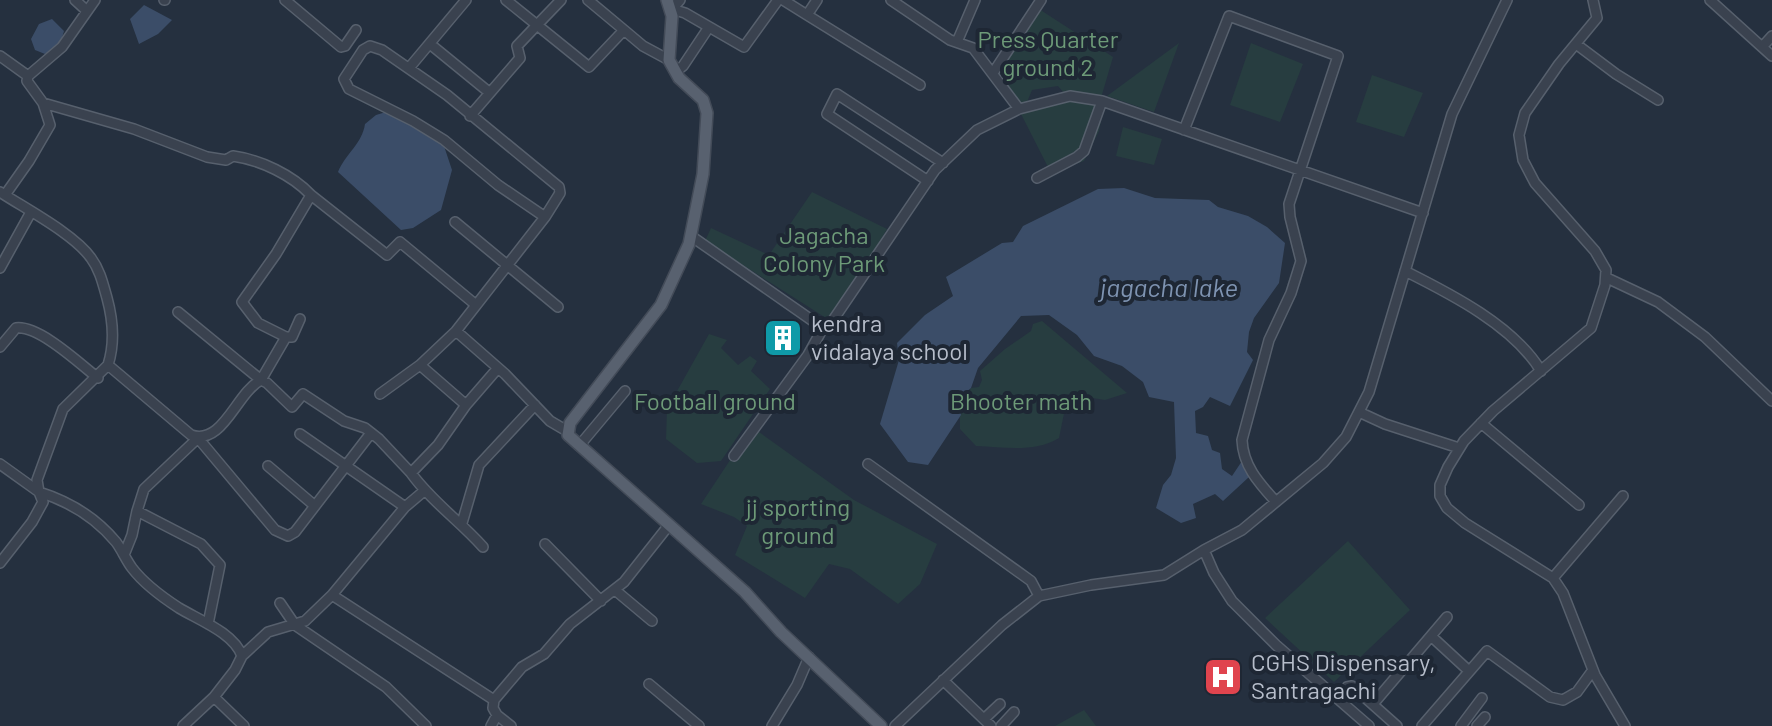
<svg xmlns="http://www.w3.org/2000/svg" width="1772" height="726" viewBox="0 0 1772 726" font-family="Barlow,sans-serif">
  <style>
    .green { fill: #273d40 }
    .water { fill: #3b4d68 }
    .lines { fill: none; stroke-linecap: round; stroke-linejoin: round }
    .minor-casing { stroke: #57606d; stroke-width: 12 }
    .major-casing { stroke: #434b58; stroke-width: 14 }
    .minor { stroke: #3a424f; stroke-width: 9 }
    .major { stroke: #58616f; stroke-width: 11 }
    .labels { text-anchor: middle; stroke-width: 8; stroke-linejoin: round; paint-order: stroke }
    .park-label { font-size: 24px; fill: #6d9a78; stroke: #1e2734 }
    .poi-label { font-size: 24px; fill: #b6bdca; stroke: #1e2734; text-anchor: start }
    .water-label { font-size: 26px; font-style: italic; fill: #7e93b1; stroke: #1e2734 }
  </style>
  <rect width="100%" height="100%" fill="#25303f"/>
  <path class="green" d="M1039,9L1113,57L1101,98L1064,93L1058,86L1032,90L1027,102L1021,105L997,72Z
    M1179,43L1154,112L1107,96Z
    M1251,43L1303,64L1280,122L1230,105Z
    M1372,75L1423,93L1404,137L1356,122Z
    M1072,99L1104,105L1099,131L1084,161L1051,173L1020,112Z
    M1123,127L1162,139L1154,165L1116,156Z
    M812,192L887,229L834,317L826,318L705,241L711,228L769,255Z
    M1042,321L1127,393L1105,400L1068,394L1059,438C1034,453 1005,447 976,446L960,429V409L971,388L979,387L982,380L980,371L1005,349L1031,331L1033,324Z
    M709,334L727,340L721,348L738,365L750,356L757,361L751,371L770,389L721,461L697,463L666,439L667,409Z
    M752,427L854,500L937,544L920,584L898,604L850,569L829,564L805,598L735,555L747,526L734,517L701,504Z
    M1348,541L1410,610L1334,682L1265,618Z
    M1084,710L1096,726H1055Z"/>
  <path class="water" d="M144,5L172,20L158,34L139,44L130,19Z
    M52,19L64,31L59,48L45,54L35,50L31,39L39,24Z
    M386,112L443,143L452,170L441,210L413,228L401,230L338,172C346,153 362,144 365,124L376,115Z
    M1124,188L1155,198L1209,200L1218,207L1248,216L1267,227L1285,243L1279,283L1254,318L1249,332L1247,352L1253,360L1230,406L1210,397L1203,407L1195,411L1196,433L1208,436L1212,450L1220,453L1222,469L1232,476L1244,458L1249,477L1223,501L1215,494L1193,504L1196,518L1181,523L1156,508L1163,485L1171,475L1176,458L1174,402L1149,397L1143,382L1122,366L1094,356L1077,335L1049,315L1021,316L978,368L971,388L958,399L961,415L928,465L908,462L880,424L899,360L897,343L925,315L953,296L946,277L1002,243L1013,242L1023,226L1098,189Z"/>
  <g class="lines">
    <g class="minor-casing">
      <path id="minor" d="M75,0L87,11
        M164,0H165
        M285,0L341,47L345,46L356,30
        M561,0L537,25L589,67L624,30L588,0
        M680,0L672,9L685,13L744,47L778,0
        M783,0L807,15L817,0
        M891,0L950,40L973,48L1019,109
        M1593,0L1597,18L1559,64L1525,113L1519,135L1523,160L1535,183L1595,251L1606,270L1605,285L1591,328L1493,411L1464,441L1448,467L1440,485V496L1447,508L1465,523L1553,578L1563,593L1595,675L1625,726
        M1710,0L1772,56
        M807,15L920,85
        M624,30L643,46L669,60
        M957,42L975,0
        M430,44L490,93
        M1576,44L1616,74L1658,100
        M1762,47L1772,36
        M0,56L28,76
        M409,68L466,0
        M675,72L683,66L709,27
        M993,73L1041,0
        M43,103L134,129L207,157L226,160L233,156C261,160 292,175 311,195L387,255L400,242L476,305
        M470,116L520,58L517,46L537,25L506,0
        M1184,130L1229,16L1338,56L1289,204L1290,217L1301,261L1291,293L1269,340L1242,440C1243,466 1259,483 1276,502
        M1037,178L1077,157L1084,151L1102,101
        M928,181L827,114L837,94L943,163
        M0,192C26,209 74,234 91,258C100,270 103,284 107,298C113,320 115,343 108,365L191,435C223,446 236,393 261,380L267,383L292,407L303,394L344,421L365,428L379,439L411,473L438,445L466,405
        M5,195L29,161L50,125L43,103L27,81L28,76L62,47L95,0
        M455,222L558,307
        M691,236L823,328L829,326L935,170L977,130L1019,109L1070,96L1102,101L1423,213
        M0,268L31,212
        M1405,271C1451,294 1514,326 1541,371
        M1607,278L1658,302L1705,337L1772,401
        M178,312L261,380L286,337L258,323L242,302L276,254L311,195
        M456,331L545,217L560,193L559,187L447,95L382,50L370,46L363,50L344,79L349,89L413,121L444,140L498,185L545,217
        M286,337H292L300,319
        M0,347L16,328C39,325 80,364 98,378
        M108,365L63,409L37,480L39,492C68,501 96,518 116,542C122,550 126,560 132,568C145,585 162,597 179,608C199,620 234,633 242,656L235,670L214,697
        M498,368L466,405L420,365L456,331L505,374L550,421L567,431
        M380,394L420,365
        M1359,412L1385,424L1459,448
        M1481,423L1579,505
        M300,434L405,507
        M579,446L625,391
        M734,456L808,355L823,328
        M0,464L39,492L43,502L32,522L0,563
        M868,464L1031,581L1039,596
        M268,466L315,506
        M411,473C432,502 460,521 483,547
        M137,511L144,489L198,438L275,530L288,536L295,532L371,433
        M462,523L479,465L535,405
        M545,544L601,601
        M124,555L132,535L137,511L201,544L220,565L208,624
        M1553,578L1623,496
        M615,590L652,621
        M332,595L494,700
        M280,603L295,625L386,687L426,726
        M1431,636L1469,671
        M242,656L268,632L305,621L332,595L405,507L424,491
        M943,680L991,726
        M649,684L699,726
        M1338,699L1347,687L1352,686L1397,726
        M1373,704L1447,617
        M984,719L1000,704
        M183,726L214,697L244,726
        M491,726L497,715
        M511,726L497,715L493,708L494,700L522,667L544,654L570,624L624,582L669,525
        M772,726L797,685L809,657
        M895,726L1002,625L1039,596L1091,585L1164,575L1204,550
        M1001,726L1014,712
        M1369,726L1276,645L1232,601L1214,573L1204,550L1242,530L1323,463L1346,437L1369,392L1452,114L1507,0
        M1422,726L1487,651L1550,697L1563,700L1577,692L1593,670
        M1461,726L1482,698
        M1477,726L1485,717"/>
    </g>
    <g class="major-casing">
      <path id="major" d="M667,0L672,16L669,60L679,78L703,100L707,113L703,174L689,244L661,305L570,423L568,435L745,592L781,632L881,726"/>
    </g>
    <use href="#minor" class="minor"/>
    <use href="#major" class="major"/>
  </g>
  <defs>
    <g id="building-square" transform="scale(2)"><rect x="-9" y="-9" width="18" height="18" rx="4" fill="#0f9aa8" stroke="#1e2734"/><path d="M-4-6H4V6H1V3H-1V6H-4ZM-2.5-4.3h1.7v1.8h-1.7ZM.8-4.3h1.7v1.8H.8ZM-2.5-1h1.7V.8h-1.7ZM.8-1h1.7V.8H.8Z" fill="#fff"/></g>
    <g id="hospital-square" transform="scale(2)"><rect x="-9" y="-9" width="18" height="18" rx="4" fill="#e0444e" stroke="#1e2734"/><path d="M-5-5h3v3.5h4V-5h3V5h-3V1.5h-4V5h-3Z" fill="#fff"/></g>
  </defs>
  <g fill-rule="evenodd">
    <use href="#building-square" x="783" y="338"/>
    <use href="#hospital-square" x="1223" y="677"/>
  </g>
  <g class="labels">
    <g class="park-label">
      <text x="1048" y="48">Press Quarter<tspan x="1048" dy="28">ground 2</tspan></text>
      <text x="824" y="244">Jagacha<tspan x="824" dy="28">Colony Park</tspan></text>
      <text x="715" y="410">Football ground</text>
      <text x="1021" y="410">Bhooter math</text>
      <text x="798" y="516">jj sporting<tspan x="798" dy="28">ground</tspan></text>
    </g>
    <g class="poi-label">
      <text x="811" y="332">kendra<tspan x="811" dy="28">vidalaya school</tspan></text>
      <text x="1251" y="671">CGHS Dispensary,<tspan x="1251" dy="28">Santragachi</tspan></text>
    </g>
    <g class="water-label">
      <text x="1169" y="297">jagacha lake</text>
    </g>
  </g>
</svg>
